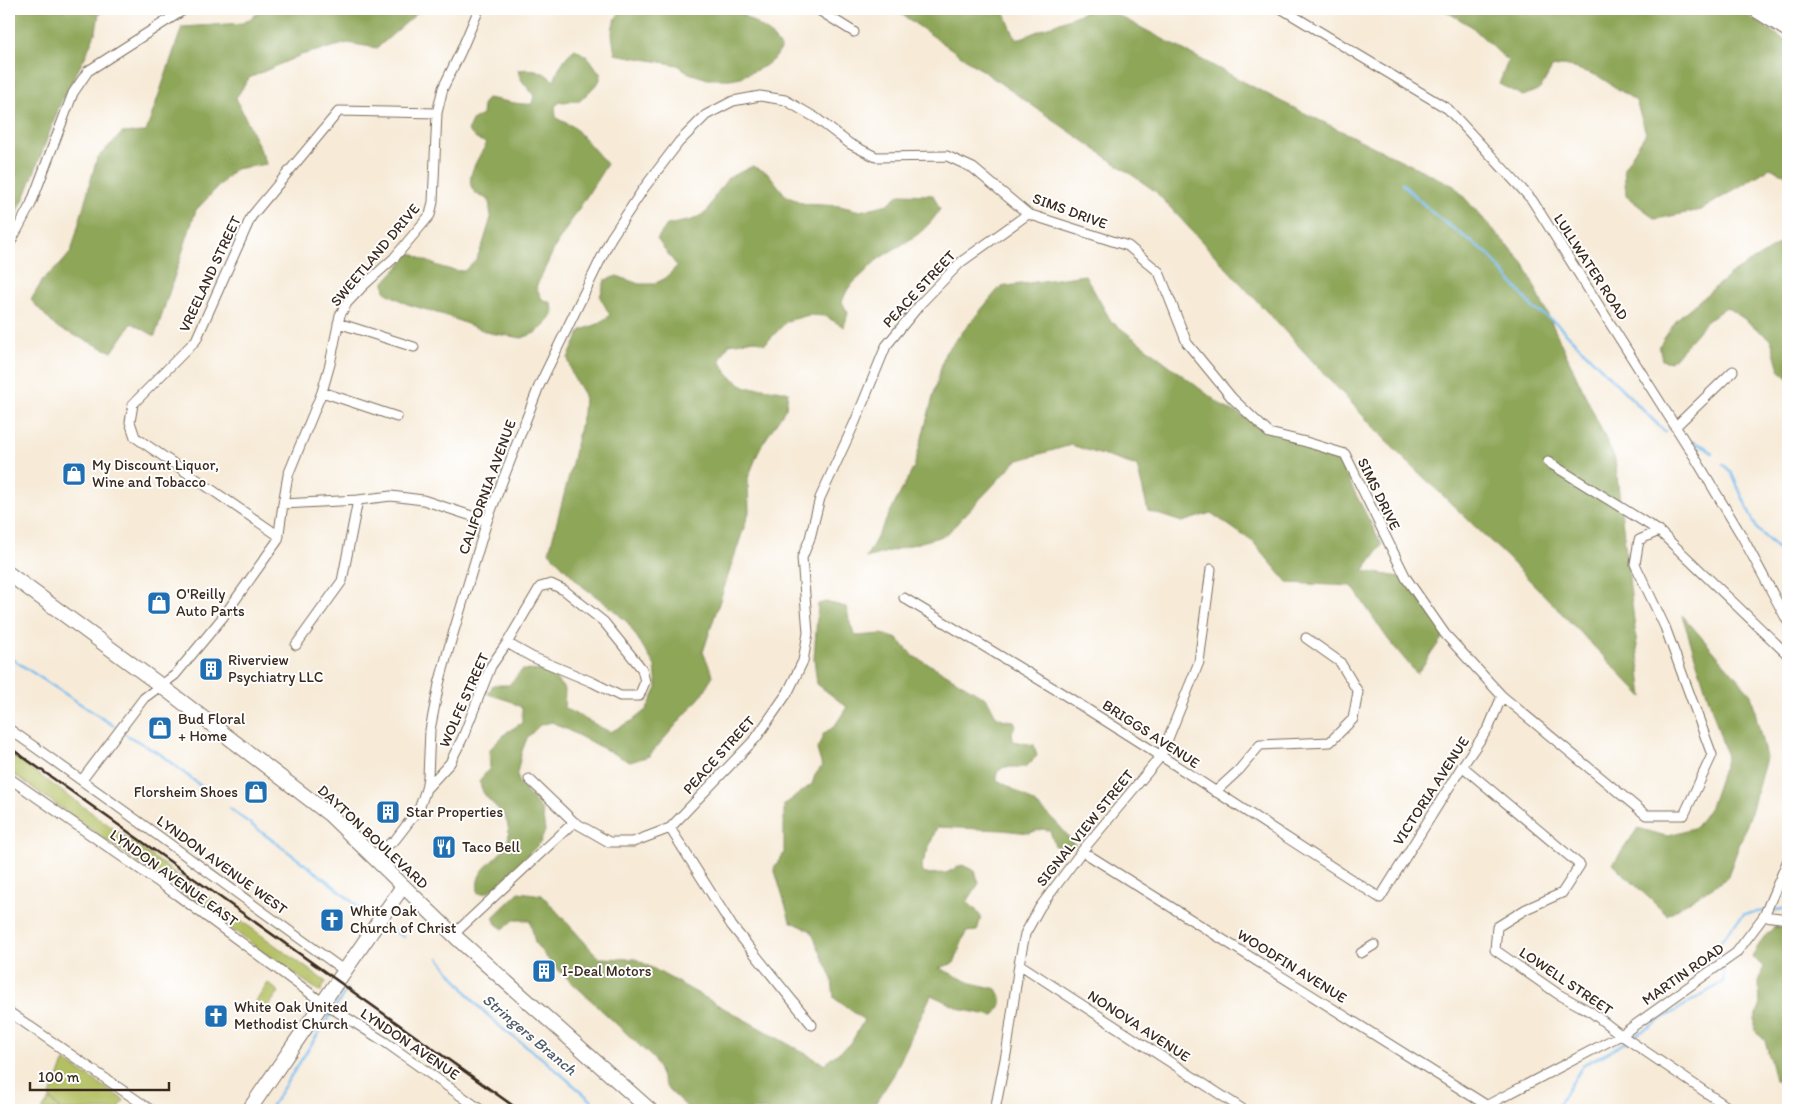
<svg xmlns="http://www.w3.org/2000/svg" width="1797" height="1119" viewBox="0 0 1797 1119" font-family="Itim,sans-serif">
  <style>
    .green { fill: #b3bf62; stroke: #777440 }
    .forest { fill: #8ea658; stroke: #64683b }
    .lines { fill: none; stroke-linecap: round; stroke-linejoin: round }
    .stream { stroke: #7abdf0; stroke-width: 2.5 }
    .street-casing { stroke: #7d6e5f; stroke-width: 11 }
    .secondary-casing { stroke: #7d6e5f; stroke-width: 16 }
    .highway-casing { stroke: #7d6e5f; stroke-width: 20 }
    .street { stroke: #fff; stroke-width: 9 }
    .secondary { stroke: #fff; stroke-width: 14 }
    .highway { stroke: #fff; stroke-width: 18 }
    .rail { stroke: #3b2a1e; stroke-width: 2.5 }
    .labels { text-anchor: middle; stroke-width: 4; stroke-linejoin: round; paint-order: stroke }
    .street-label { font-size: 15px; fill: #3b2a1e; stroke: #fff }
    .poi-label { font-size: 15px; fill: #3b2a1e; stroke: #fff; text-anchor: start }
    .water-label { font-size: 16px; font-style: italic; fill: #515d68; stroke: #fff }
  </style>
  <rect width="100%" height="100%" fill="#fff"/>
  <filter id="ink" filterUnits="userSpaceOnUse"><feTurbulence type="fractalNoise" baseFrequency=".02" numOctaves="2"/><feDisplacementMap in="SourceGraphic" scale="10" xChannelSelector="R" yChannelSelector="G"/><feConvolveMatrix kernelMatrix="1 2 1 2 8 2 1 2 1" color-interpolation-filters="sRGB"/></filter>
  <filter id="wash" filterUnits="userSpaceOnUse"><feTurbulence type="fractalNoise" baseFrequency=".0096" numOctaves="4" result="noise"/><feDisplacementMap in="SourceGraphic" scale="20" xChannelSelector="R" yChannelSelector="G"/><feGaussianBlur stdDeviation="1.12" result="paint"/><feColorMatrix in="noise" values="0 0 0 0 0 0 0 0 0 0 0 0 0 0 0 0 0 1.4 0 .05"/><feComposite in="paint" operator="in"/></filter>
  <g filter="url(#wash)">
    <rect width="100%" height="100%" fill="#f7ebd8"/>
    <path class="green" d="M9,753L326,982L320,992L9,771Z
      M268,983L279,992L263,1013L253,1006Z
      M65,1061L124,1100L118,1110H61L49,1097Z
      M50,1099L60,1110H42Z"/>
    <path class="forest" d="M9,9H106L99,14L96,31L85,57L61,102L26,194L9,230Z
      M265,9H422L377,48L348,43L301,55L249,78L236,98L267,164L235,169L196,210L155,336L132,323L112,352L56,327L31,300L44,278L60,265L71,252L97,158L122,133L146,132L182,27L243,23Z
      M623,9H734L767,31L781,47L776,57L765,66L741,77L730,79H708L689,73L678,65L615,54C612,34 608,26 623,9Z
      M894,9H1003L1016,40L1092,9H1106L1280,101L1454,186L1524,264L1615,459L1643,697L1507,557L1394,449L1155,191Z
      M1442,9H1738L1788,42V176L1770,168L1701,210L1656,219L1626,196L1624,168L1646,133L1636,101L1598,76L1565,65L1552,68L1540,89L1523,96L1499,84L1508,61L1471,26Z
      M575,49L589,58L601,75L599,82L580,101L560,102L555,106L556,118L574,127L607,164L556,245L536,287L542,299L551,303L554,313L544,326L535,333L522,338L490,333L444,315L407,304L385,292L384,282L411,253C428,262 445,271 464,271L476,260L483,244L491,218L489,200C484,197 476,195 473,190C464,177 481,154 487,143L476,139L468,131L472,120L482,115L483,104L487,98C502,100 517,105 532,104L534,96L520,78L518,70C536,68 541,70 554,81C559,68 563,58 575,49Z
      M753,166L768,173L786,196L805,204L840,206L860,211L888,204L900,194L933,195L940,209C923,237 905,241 880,258C873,262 869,269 863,274C851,285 848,286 842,302L848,313L844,327L825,316L809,315L787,321L765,344L755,340L729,344L720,360L727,374L746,388H764L788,392L786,408L760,448L748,478L749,512L703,652L713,675L703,694L649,756L630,762L552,722L540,725L527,738L522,751L517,773L519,783L542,810L545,831L540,843L498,885L486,893H478C478,889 477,885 478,881C482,859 517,855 507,822C503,810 492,805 485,795C482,792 481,785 479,781L490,768L489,750L507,732L522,723V708L510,701L488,694L493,685H509L522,670L549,671L565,690L564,708L610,732L632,721L647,709L657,688L655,666L628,623L609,606L582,586L549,552L571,468L583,413L584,395L572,375L568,358L581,330L598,324L610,315L600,297L605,280L617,276L639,284H654L666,278L677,266L657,239L667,225L692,220L707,212L715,196L728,178Z
      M1788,235V378L1779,370L1771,340L1743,318L1726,307L1706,322L1671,362L1662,360L1659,346L1678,318L1731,274L1776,246Z
      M1085,275L1111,321L1224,407L1338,460L1382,545L1363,571L1406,578L1445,634L1417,674L1387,638L1352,586L1288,583L1253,542L1211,513L1182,522L1148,511L1137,466L1071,445L1016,461L946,535L866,558L914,467L945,353L1000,287Z
      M826,602L846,607C849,616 850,629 856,636L882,634L898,639L913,656L936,668L987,699L996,716L1005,720L1014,721L1016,726L1012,731L1013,741L1034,745L1037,756L1026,767H1004L997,772V780C1032,799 1051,813 1075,845L1060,847L1055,846L1050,831L1043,829L1029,833L1002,830L937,827L921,867L924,874L946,873L962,865L975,871L979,883L967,902L975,909L981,917L977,931L966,932L954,963L939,968L971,983L997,989C1004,1001 1002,1005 994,1016L963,1010L931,995L893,1076L871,1110H690L666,1087L654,1059L551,963L535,943L530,920H514L503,929L496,924L493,917L519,892L542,895L599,958L636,959L824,1064L851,1043L864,1020L834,998L832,979L811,931L790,921L774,868L784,853V805L812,784L815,775L822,766L817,750L824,733L834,727L847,707L817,684L814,658L818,604Z
      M1682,615L1751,694L1766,758L1750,816L1727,878L1667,915L1613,864L1638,828L1666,836L1696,827L1710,807L1727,757Z
      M1774,927L1788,928V994L1785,1008L1788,1010V1080L1786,1081L1775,1080L1765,1041L1755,1030V1019L1760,1007L1759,983L1763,967L1752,956L1764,937Z"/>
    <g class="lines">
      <path class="stream" d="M1402,184L1435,215L1488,254L1533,308L1557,324L1665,432
        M1693,442L1706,447L1712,453
        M1723,464L1731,472L1757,529L1778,549L1788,565
        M9,657L114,726
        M123,733L160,754L202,787
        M229,808L330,883L374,920
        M1769,911L1783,909L1788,904
        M383,925L404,937
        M439,958L477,1005L504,1030L542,1058L592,1101
        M1631,1038L1723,982C1725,972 1721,968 1718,960C1711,943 1734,926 1744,914L1764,911
        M269,1110L347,989
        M1553,1110L1558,1105L1584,1064L1607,1053L1627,1041"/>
    </g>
  </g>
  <g filter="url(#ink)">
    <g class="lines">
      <g class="street-casing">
        <path id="street" d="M817,9L854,32
          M1282,9L1448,109L1532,200L1694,456L1743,538L1788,622
          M9,245L31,204L73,93L88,71L185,9
          M338,323L414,347
          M322,392L397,417
          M1675,427L1733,371
          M1548,462L1659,531L1788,655
          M283,504L358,500L391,496L423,500L487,521
          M279,536L135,437L130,422L133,404L196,340L251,217L339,111L437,113
          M904,598L1063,694L1161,756L1380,898L1461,768L1489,727L1502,696
          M296,645L342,581L358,500
          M9,729C122,808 233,891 345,971
          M1462,766L1580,865L1562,893L1526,909L1497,927L1495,950L1558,994L1591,1012L1621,1035L1732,1110
          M9,778L177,895L322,1002L385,1042L481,1110
          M529,779L574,822
          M82,780L144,698L175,675L223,617L278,540L283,504L288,475L322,392L330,364L340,315L347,303L363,286L394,258L430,215L433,202L437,113L443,88L461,51L479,9
          M426,789L450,763L463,737L491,666L507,643L540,587L551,584L564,590L604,622L642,669L645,682L639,696H620L592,682L532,657L507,643
          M1215,792L1239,770L1260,745L1330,742L1353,719L1358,692L1340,662L1306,638
          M670,828L732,926L812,1025
          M1082,851L1494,1110
          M372,856L395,840L419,809L426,789L428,777L430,730L439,684L450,644L487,521L539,386L611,238L644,188L679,142L706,115L733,101L760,96L785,100L816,118L850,144L876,157L947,156L973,168L1028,214L1128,246L1159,272L1187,343L1232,398L1269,433L1306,442L1345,454L1406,578L1445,634L1502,696L1646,815H1684L1712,755L1665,627L1635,564L1639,540L1659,531
          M1764,916L1788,919
          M454,934L574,822L609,842H633L670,828L756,738L788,692L803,661L808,633L802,558L810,538L820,498L855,422L886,346L922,302L961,262L1028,214
          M1361,953L1374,945
          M1019,964L1244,1110
          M9,1012L151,1110
          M995,1110L1007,1049L1019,964L1025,934L1040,907L1082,851L1161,756L1199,662L1211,569
          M1478,1110L1621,1035L1736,953L1764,916L1788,860"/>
      </g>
      <g class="secondary-casing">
        <path id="secondary" d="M9,574L160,685L330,815L459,940L650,1110
          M249,1110L403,886"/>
      </g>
      <g class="highway-casing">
        <path id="highway" d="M1758,9L1788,28"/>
      </g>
      <use href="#street" class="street"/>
      <use href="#secondary" class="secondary"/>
      <use href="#highway" class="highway"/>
      <path class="rail" d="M9,747L519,1110"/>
    </g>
  </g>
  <defs>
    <g id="shop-square" transform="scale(1.25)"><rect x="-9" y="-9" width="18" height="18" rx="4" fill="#1f6fb2" stroke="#fff"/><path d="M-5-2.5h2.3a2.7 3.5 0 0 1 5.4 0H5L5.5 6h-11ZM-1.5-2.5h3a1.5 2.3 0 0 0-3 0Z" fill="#fff"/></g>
    <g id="building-square" transform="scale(1.25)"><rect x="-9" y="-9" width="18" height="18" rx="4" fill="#1f6fb2" stroke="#fff"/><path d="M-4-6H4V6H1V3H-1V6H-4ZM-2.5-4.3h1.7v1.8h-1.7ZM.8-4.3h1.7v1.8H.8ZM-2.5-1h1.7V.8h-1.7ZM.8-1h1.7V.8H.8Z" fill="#fff"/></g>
    <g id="restaurant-square" transform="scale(1.25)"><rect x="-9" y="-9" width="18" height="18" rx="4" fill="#1f6fb2" stroke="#fff"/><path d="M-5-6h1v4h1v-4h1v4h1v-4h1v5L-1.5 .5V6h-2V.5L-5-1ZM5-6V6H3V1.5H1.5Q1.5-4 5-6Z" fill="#fff"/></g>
    <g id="church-square" transform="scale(1.25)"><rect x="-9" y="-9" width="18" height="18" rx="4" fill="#1f6fb2" stroke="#fff"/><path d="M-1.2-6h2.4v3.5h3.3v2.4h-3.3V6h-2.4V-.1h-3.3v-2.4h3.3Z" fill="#fff"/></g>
  </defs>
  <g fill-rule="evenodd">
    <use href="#shop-square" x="74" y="474"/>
    <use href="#shop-square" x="159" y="603"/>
    <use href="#building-square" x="211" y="669"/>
    <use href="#shop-square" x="160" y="728"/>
    <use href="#shop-square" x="256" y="792"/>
    <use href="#building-square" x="388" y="812"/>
    <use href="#restaurant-square" x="444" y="847"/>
    <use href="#church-square" x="332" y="920"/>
    <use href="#building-square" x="544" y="971"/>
    <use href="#church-square" x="216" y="1016"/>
  </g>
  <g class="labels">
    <g class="street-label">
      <text transform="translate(1070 211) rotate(20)" y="5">SIMS DRIVE</text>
      <text transform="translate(375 255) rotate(-50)" y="5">SWEETLAND DRIVE</text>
      <text transform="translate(1591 267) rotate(57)" y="5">LULLWATER ROAD</text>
      <text transform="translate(210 274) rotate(-65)" y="5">VREELAND STREET</text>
      <text transform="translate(919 289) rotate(-47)" y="5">PEACE STREET</text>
      <text transform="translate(487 487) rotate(-70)" y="5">CALIFORNIA AVENUE</text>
      <text transform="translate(1379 494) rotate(64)" y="5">SIMS DRIVE</text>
      <text transform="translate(464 700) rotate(-66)" y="5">WOLFE STREET</text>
      <text transform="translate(1151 734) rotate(33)" y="5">BRIGGS AVENUE</text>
      <text transform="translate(719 755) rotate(-48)" y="5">PEACE STREET</text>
      <text transform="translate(1431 791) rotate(-57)" y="5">VICTORIA AVENUE</text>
      <text transform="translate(1085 828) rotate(-51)" y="5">SIGNAL VIEW STREET</text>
      <text transform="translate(373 837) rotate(43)" y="5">DAYTON BOULEVARD</text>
      <text transform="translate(222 865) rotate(36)" y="5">LYNDON AVENUE WEST</text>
      <text transform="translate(174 878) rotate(36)" y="5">LYNDON AVENUE EAST</text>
      <text transform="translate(1292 966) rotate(32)" y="5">WOODFIN AVENUE</text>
      <text transform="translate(1683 974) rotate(-35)" y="5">MARTIN ROAD</text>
      <text transform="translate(1566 981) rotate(34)" y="5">LOWELL STREET</text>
      <text transform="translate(1139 1026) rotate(33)" y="5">NONOVA AVENUE</text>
      <text transform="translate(410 1044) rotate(34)" y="5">LYNDON AVENUE</text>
    </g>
    <g class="poi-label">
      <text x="92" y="470">My Discount Liquor,<tspan x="92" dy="17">Wine and Tobacco</tspan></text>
      <text x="176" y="599">O'Reilly<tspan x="176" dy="17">Auto Parts</tspan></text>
      <text x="228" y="665">Riverview<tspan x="228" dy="17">Psychiatry LLC</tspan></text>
      <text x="178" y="724">Bud Floral<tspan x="178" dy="17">+ Home</tspan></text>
      <text x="238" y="797" text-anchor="end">Florsheim Shoes</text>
      <text x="406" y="817">Star Properties</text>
      <text x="462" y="852">Taco Bell</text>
      <text x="350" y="916">White Oak<tspan x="350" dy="17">Church of Christ</tspan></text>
      <text x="562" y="976">I-Deal Motors</text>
      <text x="234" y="1012">White Oak United<tspan x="234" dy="17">Methodist Church</tspan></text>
    </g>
    <g class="water-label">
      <text transform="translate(530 1034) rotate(40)" y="6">Stringers Branch</text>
    </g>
  </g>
  <rect width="1797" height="1119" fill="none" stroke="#fff" stroke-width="30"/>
  <path d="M30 1082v8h139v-8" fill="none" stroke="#3b2a1e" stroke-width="2.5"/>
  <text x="38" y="1082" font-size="15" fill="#3b2a1e" stroke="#ffffff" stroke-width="4" paint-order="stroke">100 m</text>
</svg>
